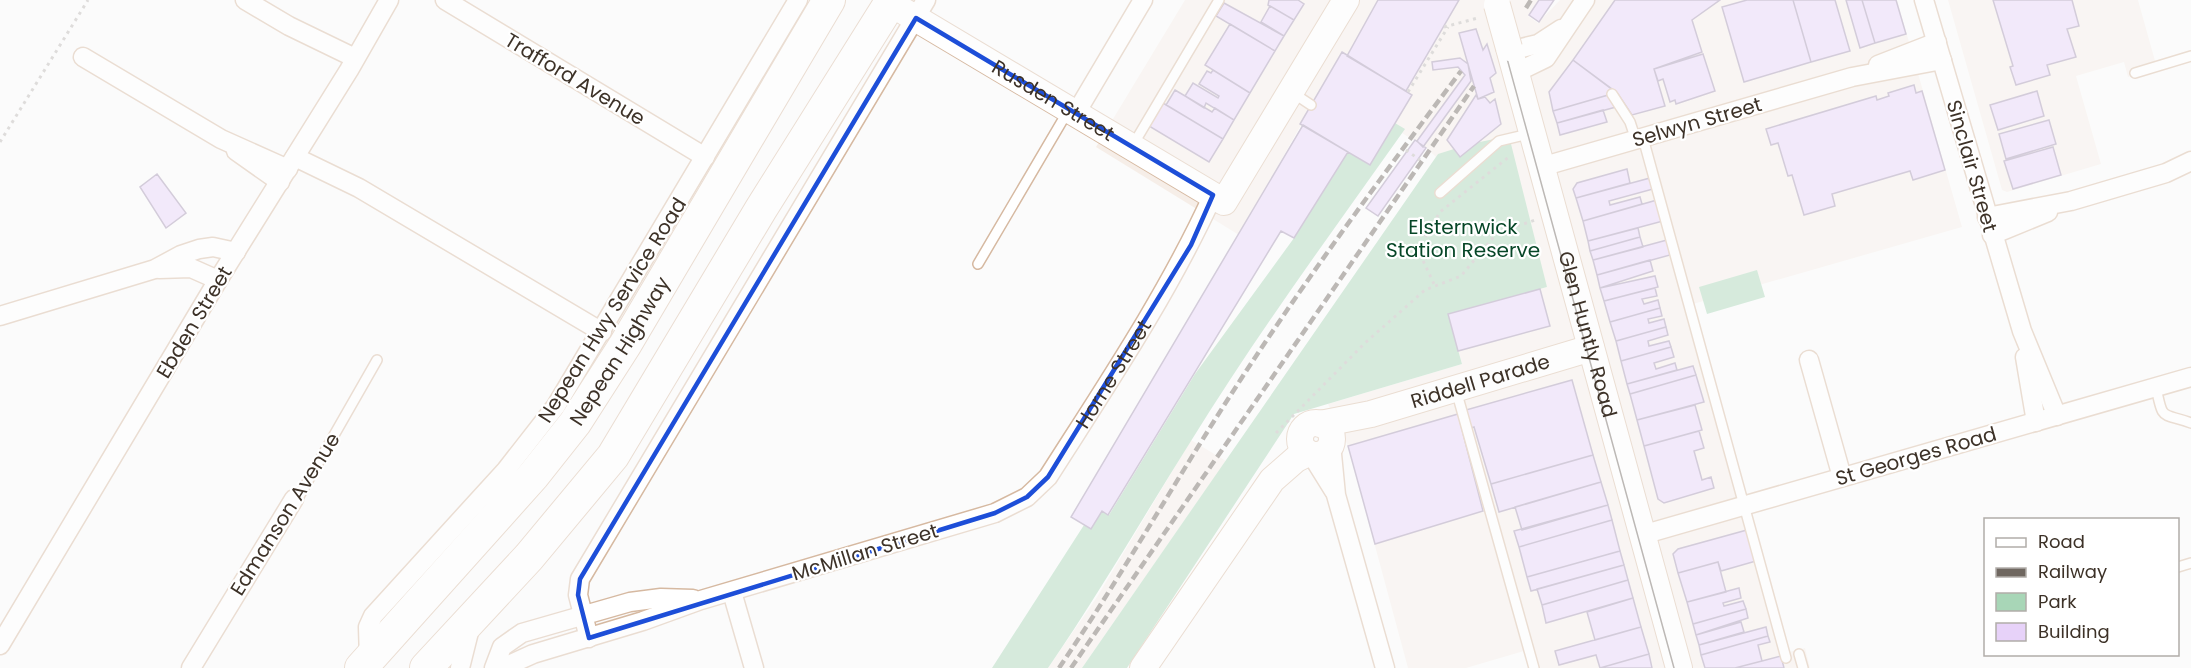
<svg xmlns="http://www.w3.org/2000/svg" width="2191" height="668" viewBox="0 0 2191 668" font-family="Poppins,sans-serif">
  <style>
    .built { fill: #f6eee8 }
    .green { fill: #a8d6b7 }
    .building { fill: #e7d2f9; stroke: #a393b1; stroke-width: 1.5 }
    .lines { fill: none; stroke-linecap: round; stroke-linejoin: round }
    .lane-casing { stroke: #d6b9a1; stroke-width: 12 }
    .street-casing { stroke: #d6b9a1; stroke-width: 21 }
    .secondary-casing { stroke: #d6b9a1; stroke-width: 28 }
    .highway-casing { stroke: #d6b9a1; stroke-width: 34 }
    .path { stroke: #bbb7b4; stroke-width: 3; stroke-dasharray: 3 4.5; stroke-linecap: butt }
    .lane { stroke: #fff; stroke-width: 9 }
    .street { stroke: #fff; stroke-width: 18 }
    .secondary { stroke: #fff; stroke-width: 26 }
    .highway { stroke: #fff; stroke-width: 32 }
    .tram { stroke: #6f6760; stroke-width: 1.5 }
    .rail { stroke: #6f6760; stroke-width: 4.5; stroke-dasharray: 9 4.5; stroke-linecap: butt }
    .secondary-bridge-casing { stroke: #d6b9a1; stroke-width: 28; stroke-linecap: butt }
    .secondary-bridge { stroke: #fff; stroke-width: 26 }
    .marked { fill: none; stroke: #1d4ed8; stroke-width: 4.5; stroke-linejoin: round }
    .labels { text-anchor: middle; stroke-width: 4.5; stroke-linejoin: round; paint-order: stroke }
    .street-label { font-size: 20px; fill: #3d3228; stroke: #fff }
    .park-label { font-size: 20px; fill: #064627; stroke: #fff }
  </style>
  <rect width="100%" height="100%" fill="#fbfbfb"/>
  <path class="built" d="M1185,0H1539L1528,16L1538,23L1560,0H1897L1962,227L1693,304L1789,652L1805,648L1810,668H1529L1524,651L1466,668H1408L1348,446L1328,404L1462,364L1448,314L1547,287L1438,154L1436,157L1418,140H1413L1402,133L1404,129L1395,123L1412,95L1342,52L1239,235L1096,147Z
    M1948,0H2138L2157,68L2128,77L2124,62L2076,76L2101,164L2007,192L2002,190Z
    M1191,440L1226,461L1082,668H1048L1097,597Z"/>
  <path class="green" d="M1395,123L1405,129C1332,232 1257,334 1191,441C1143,517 1099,594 1048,668H992L1084,525L1091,529L1102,511L1109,515L1195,374L1294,238L1348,152L1370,165Z
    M1509,136L1547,287L1448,314L1462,364L1294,414L1127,668H1082L1438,154L1470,144Z
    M1757,270L1765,297L1707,314L1699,287Z"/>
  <path class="building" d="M1269,0H1298L1304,4L1294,20L1268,5Z
    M1378,0H1459L1406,91L1347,56Z
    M1539,0H1554L1539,22L1529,15Z
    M1615,0H1720L1692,20L1702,52L1654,69L1665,106L1632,115L1618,94L1573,60Z
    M1747,0H1793L1811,62L1744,82L1722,7Z
    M1793,0H1835L1850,51L1811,62Z
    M1846,0H1862L1875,43L1860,48Z
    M1862,0H1896L1906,34L1875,43Z
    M1993,0H2072L2079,26L2067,29L2076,57L2047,65L2050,75L2016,85L2010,67L2013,66Z
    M1224,3L1284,36L1275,51L1216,16Z
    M1270,6L1294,20L1284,36L1261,22Z
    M1230,24L1275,51L1250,93L1205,65Z
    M1476,29L1483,50L1487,44L1496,73L1490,78L1494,92L1478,99L1459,33Z
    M1342,52L1412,95L1370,165L1300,124Z
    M1703,54L1715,91L1676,104L1675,100L1670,102L1663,79L1658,81L1654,69Z
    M1460,58L1468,64L1471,81L1423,147L1417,141L1465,75L1458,67L1433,70L1432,62Z
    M1573,60L1612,89L1608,95L1553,111L1549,92Z
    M1213,70L1250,93L1234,120L1206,103L1204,108L1185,96L1193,83L1218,98L1219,96L1199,84L1207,71L1211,73Z
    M1914,85L1916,93L1922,91L1945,170L1913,180L1910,171L1832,194L1835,206L1804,215L1792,175L1788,176L1778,143L1771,145L1766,129L1876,96L1877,100L1889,96L1888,93Z
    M1175,90L1212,112L1215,108L1234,120L1223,139L1166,105Z
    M2037,91L2044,116L1998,130L1990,105Z
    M1476,95L1478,99L1485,97L1490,103L1495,99L1501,124L1460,157L1447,140Z
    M1608,95L1616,107L1557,123L1553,111Z
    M1163,103L1223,139L1209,162L1149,126Z
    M1603,110L1607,122L1560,135L1557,123Z
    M2049,120L2056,144L2006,159L1999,134Z
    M1303,125L1348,152L1294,238L1281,231L1108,515L1102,511L1091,529L1071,517Z
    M1415,140L1426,148L1378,216L1366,208Z
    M2053,147L2061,175L2013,189L2004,161Z
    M1627,169L1630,183L1576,198L1573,189L1577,183Z
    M157,174L186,213L166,228L140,187Z
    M1650,178L1653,189L1609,201L1610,205L1640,197L1642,204L1583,221L1576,198Z
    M1657,200L1663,221L1588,241L1583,221Z
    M1638,228L1640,237L1590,251L1588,241Z
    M1640,237L1643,247L1593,260L1590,251Z
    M1667,240L1670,255L1597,275L1593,260Z
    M1650,260L1653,271L1600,288L1597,275Z
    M1655,276L1658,287L1604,301L1600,288Z
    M1655,288L1657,296L1642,299L1644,304L1658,300L1660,308L1610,322L1604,301Z
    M1540,289L1550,326L1458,351L1448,314Z
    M1660,308L1662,316L1648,319L1649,323L1664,319L1666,327L1616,341L1610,322Z
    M1666,327L1668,335L1648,341L1649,346L1669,341L1671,347L1621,361L1616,341Z
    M1671,347L1674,357L1654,363L1656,369L1675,363L1677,370L1627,384L1621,361Z
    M1693,366L1696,375L1630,394L1627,384Z
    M1696,375L1704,402L1637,420L1630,394Z
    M1572,380L1593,455L1491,484L1474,427L1471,428L1466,410Z
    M1695,405L1702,430L1644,446L1637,420Z
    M1458,414L1483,511L1375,544L1348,446Z
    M1699,431L1704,448L1694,451L1702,480L1711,477L1714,488L1664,503L1658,499L1644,446Z
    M1593,455L1601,482L1499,512L1491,484Z
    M1601,482L1608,505L1522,530L1515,507Z
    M1608,505L1612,520L1519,547L1514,531Z
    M1612,520L1620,551L1527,577L1519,547Z
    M1747,530L1756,561L1721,571L1718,562L1678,573L1673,554L1678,549Z
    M1620,551L1624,565L1531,591L1527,577Z
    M1718,562L1726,592L1687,602L1678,573Z
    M1624,565L1628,580L1542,605L1537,589Z
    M1628,580L1633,598L1546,623L1542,605Z
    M1739,588L1741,598L1723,603L1724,606L1743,601L1746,609L1693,624L1687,602Z
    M1633,598L1641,627L1595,640L1587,612Z
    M1746,609L1748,618L1696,635L1693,624Z
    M1741,622L1744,632L1699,645L1696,635Z
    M1641,627L1649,654L1600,668L1596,655L1559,665L1555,651Z
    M1766,627L1768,636L1701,655L1699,645Z
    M1768,636L1770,642L1758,645L1762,661L1735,668H1705L1701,655Z
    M1649,654L1652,668H1600Z
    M1781,656L1784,668H1735L1762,661Z"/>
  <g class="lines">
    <g class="lane-casing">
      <path id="lane" d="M2135,73L2191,56
        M1293,93L1311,105
        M1612,94L1630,122L1636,140
        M1643,138L1786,658
        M1133,145L1219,0
        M1440,193L1499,141L1529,134
        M978,264L1068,111
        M2156,387C2163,423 2162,412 2191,423
        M1456,390L1534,668
        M294,499L297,500L377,360
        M2178,567L2191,563
        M1799,654L1803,668"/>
    </g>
    <g class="street-casing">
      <g id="street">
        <path d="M245,0L289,26L355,58"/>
        <path d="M445,0L705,157"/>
        <path d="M1924,0L2022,331L2057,416"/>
        <path d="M1509,51L1538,44L1561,29"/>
        <path d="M83,57L221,139L288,169"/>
        <path d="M1878,65L1937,42"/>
        <path d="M1515,73L1546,58L1585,0"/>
        <path d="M1076,113L1143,0"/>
        <path d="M236,151L280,182"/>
        <path d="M295,157L359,188L602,332"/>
        <path d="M1541,167L1852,77L1942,60"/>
        <path d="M1987,217L2071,201L2166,173L2191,161"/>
        <path d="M1992,235L2048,212"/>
        <path d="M159,269L191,268L218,280"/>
        <path d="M0,316L155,269L181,255L199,249L213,247L236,252"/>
        <path d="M2025,357L2036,422"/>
        <path d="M1809,360L1842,477"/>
        <path d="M1331,444L1336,495L1385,668"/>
        <path d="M1311,454L1334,491"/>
        <path d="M1642,535L2191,377"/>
        <path d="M732,592L754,668"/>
        <path d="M589,638L578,595L580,579L926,0"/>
        <path d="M0,645L218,280L349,70L389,0"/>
        <path d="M369,659L368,627L373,616L506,470L556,406L798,0"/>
        <path d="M191,668L294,499"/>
        <path d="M460,668L470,628"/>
        <path d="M494,668L502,647L522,633L630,602L661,598L693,599"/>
        <path id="s1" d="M502,668L533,654L643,621L701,600L995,513L1027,497L1048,477C1106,386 1168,294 1213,195"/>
      </g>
    </g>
    <g class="secondary-casing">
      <g id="secondary">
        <path id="s2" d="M890,3L1224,202L1346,0"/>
        <path id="s3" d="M1509,48L1679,668"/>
        <circle cx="1316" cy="439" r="16"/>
        <path id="s4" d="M1320,424L1371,414L1591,348"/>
        <path d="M1143,668L1272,480L1296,459L1308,453"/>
      </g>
    </g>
    <g class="highway-casing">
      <g id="highway">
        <path id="s5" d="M361,668L533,476L575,423L625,345L829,0"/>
        <path d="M426,668L529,557L613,456L761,209L892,0"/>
      </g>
    </g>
    <path class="path" d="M1444,27L1478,18
      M1408,92L1448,27
      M0,142L88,0
      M1406,150L1420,160
      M1434,284L1418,250L1440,212L1510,156
      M1276,433L1365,343L1425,290L1461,276L1497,233L1535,220"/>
    <use href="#lane" class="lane"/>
    <use href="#street" class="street"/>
    <use href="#secondary" class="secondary"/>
    <use href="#highway" class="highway"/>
    <path class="tram" d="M1491,0L1674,668"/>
    <path class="rail" d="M1526,8L1531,0
      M1059,668C1123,574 1179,474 1241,379C1310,273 1385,172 1461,71
      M1071,668L1474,86"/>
    <g class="secondary-bridge-casing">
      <path id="secondary-bridge" d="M1497,5L1509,48"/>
    </g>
    <use href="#secondary-bridge" class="secondary-bridge"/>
  </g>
  <path d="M0 0H2191V668H0ZM916,18L1213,195L1191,245L1048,477L1027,497L995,513L589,638L578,595L580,579Z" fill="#fbfbfb" fill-opacity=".55" fill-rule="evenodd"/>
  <path class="marked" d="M916,18L1213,195L1191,245L1048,477L1027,497L995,513L589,638L578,595L580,579Z"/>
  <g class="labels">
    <g class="street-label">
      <text transform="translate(575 79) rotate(31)" y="7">Trafford Avenue</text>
      <text dy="7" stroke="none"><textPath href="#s2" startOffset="190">Rusden Street</textPath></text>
      <text transform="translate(1697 122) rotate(-16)" y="7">Selwyn Street</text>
      <text transform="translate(1972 166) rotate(74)" y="7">Sinclair Street</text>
      <text transform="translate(612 310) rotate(-58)" y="7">Nepean Hwy Service Road</text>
      <text transform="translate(194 322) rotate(-59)" y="7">Ebden Street</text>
      <text dy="7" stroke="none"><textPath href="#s3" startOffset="297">Glen Huntly Road</textPath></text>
      <text dy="7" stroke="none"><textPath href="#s5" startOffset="410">Nepean Highway</textPath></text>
      <text dy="7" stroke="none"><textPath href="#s1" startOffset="704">Horne Street</textPath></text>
      <text dy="7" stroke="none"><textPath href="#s4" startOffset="166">Riddell Parade</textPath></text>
      <text transform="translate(1916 456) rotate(-16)" y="7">St Georges Road</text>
      <text transform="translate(285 514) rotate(-58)" y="7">Edmanson Avenue</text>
      <text transform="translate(865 552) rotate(-17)" y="7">McMillan Street</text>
    </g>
    <g class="park-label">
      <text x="1463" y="234">Elsternwick<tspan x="1463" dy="23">Station Reserve</tspan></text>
    </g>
  </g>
  <rect x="1984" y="518" width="195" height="138" fill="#ffffff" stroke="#b1ada9" stroke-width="1.5"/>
  <rect x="1996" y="538" width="30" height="9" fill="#ffffff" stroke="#b1ada9" stroke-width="1.5"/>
  <text x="2038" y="548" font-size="18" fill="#3d3228">Road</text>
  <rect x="1996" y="568" width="30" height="9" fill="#6f6760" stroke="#b1ada9" stroke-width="1.5"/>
  <text x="2038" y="578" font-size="18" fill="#3d3228">Railway</text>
  <rect x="1996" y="593" width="30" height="18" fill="#a8d6b7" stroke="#b1ada9" stroke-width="1.5"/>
  <text x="2038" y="608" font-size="18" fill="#3d3228">Park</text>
  <rect x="1996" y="623" width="30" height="18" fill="#e7d2f9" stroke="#b1ada9" stroke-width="1.5"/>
  <text x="2038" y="638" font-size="18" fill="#3d3228">Building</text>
</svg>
